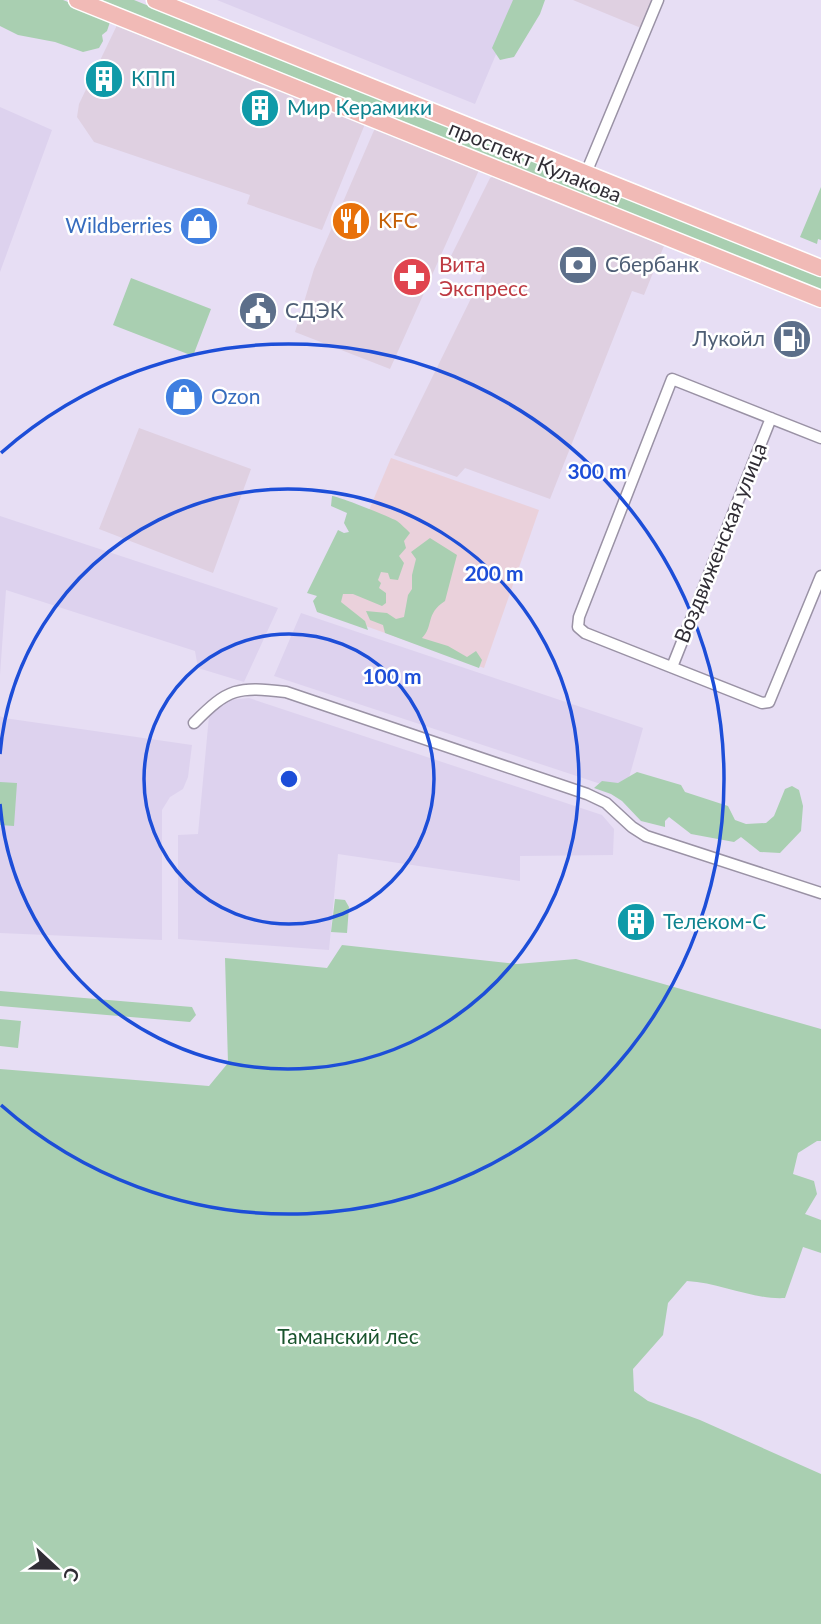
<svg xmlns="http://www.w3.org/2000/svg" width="821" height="1624" viewBox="0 0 821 1624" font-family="Lato,sans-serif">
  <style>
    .commercial { fill: #dfd0e1 }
    .built { fill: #ddd2ee }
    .medical { fill: #ead1db }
    .green { fill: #a9cfb1 }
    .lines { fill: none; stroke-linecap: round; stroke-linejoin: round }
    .minor-casing { stroke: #9a92a5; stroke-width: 13 }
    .primary-casing { stroke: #fff; stroke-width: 19 }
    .minor { stroke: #fff; stroke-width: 10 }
    .primary { stroke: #f1bab6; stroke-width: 16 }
    .ring { fill: none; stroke: #1d4ed8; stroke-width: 3.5 }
    .labels { text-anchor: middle; stroke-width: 5; stroke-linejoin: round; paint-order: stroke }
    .culture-label { font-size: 21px; fill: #0d838f; stroke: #fff; text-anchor: start }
    .street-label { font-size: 21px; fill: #302d35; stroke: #fff }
    .food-label { font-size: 21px; fill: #c56008; stroke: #fff; text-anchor: start }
    .shop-label { font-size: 21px; fill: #366cbe; stroke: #fff; text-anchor: end }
    .health-label { font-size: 21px; fill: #be3a42; stroke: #fff; text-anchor: start }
    .service-label { font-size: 21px; fill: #4e5e75; stroke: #fff; text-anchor: start }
    .park-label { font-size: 21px; fill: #19542d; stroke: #fff }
    .centre { fill: #1d4ed8; stroke: #fff; stroke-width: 3.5 }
    .ring-label { font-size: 21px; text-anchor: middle; font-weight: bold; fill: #1d4ed8; stroke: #fff; stroke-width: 5; stroke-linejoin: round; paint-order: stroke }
  </style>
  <rect width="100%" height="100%" fill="#e7def4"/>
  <path class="commercial" d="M573,0H652L641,28Z
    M119,21L367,119L322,230L247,204L250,195L94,142L77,117L79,104Z
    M375,128L479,170L390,369L295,332L314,269Z
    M494,176L666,241L644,295L632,291L550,499L465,468L457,477L394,455L483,274L450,258L490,178Z
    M139,428L251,469L213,573L99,529Z"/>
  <path class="built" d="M217,0H519L475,104Z
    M0,107L52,130L0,272Z
    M0,516L278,608L244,682L198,668L195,651L6,590L0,675Z
    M301,613L643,728L625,792L274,676Z
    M249,698L602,815L614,829L613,855L520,856V881L338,854L329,950L178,939V835L198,834L209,716L230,700Z
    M0,716L4,718L192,745L188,777L183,789L170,797L162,810V940L0,933Z"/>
  <path class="medical" d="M391,458L539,510L484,668L326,612Z"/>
  <path class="green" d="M0,0H63L111,19L107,31L102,35L103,41L99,48L83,52L55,42L18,35L0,26Z
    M97,0H134L821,277V292Z
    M513,0H545L540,14L514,57L500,60L492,48Z
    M821,187V240L818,239L817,244L800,237Z
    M131,278L211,309L193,356L113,325Z
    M332,496C338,496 390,517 397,521C401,524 406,529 410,533L404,541L406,548L399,556L404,563L398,580L390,579L388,573L381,572L378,580L381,583L379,588L386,593V603L382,606L353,594H343L341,602L365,621L368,630L317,612L313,601L317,596L307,593L338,530L344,533L349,532L344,523L347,513L331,506Z
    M430,538L457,555L445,601C425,614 434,626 422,638L448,646L467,657L476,651L482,660L479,668L385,633L383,625L370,620L366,611L387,613L396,619L404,617L408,595L412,589V575L416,559L411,552Z
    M637,772L681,785L685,792L728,806L735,820L746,824L766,823L774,816L785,789L792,786L799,790L803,806L801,831L780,853L760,852L741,837L734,842L691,834L669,817L665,821V827L641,821L622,801L611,794L594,788L602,781L618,783Z
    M0,782L17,783L14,826L0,825Z
    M335,899L345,900L349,907L347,933L331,932Z
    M342,945L517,964L576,959L821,1029V1141H817L798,1153L793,1174L814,1181L817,1194L805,1214L821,1220V1253L803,1247L785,1298C754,1300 721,1283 687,1281L668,1303L663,1335L633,1369L634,1391L648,1401L700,1420L821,1474V1624H0V1069L209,1086L228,1063L225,958L327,968Z
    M0,991L192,1007L196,1015L190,1022L0,1006Z
    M0,1019L21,1021L18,1048L0,1046Z"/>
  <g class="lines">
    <g class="minor-casing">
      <path id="minor" d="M586,173L658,0
        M821,438L672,379L579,617L578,627L585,633L762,703L769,702L821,576
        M672,667L771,418
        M194,723C228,688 238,686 286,692L587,794L606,803L632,827L646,836L821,893"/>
    </g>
    <g class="primary-casing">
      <path id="primary" d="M77,0L821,299
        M155,0L821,268"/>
    </g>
    <use href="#minor" class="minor"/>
    <use href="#primary" class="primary"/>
  </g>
  <g class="ring">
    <circle cx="289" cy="779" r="145"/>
    <path d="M0 754A290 290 0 1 1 0 804"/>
    <path d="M1 453A435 435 0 1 1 1 1105"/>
  </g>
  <defs>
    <g id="building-disc" transform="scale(2.0125)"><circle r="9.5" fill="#0f9aa8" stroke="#fff"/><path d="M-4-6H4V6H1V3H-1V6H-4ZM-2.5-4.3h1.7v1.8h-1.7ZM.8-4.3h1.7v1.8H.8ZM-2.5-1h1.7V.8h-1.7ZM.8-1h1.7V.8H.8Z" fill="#fff"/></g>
    <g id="restaurant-disc" transform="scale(2.0125)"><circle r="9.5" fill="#e8710a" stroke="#fff"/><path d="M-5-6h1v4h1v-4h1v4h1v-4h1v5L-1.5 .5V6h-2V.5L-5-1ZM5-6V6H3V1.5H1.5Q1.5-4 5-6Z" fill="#fff"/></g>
    <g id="shop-disc" transform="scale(2.0125)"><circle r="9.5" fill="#3f7fe0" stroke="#fff"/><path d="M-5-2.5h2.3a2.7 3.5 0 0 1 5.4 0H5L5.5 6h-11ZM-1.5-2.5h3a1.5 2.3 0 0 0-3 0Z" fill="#fff"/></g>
    <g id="bank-disc" transform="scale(2.0125)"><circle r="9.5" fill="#5c6f8a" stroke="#fff"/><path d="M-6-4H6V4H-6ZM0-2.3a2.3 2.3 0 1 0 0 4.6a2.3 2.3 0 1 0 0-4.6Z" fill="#fff"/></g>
    <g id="pharmacy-disc" transform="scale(2.0125)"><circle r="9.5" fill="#e0444e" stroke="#fff"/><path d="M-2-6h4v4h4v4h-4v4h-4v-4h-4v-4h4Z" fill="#fff"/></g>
    <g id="civic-disc" transform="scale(2.0125)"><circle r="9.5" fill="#5c6f8a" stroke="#fff"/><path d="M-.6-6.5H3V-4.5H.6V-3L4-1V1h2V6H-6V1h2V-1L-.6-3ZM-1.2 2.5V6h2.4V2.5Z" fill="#fff"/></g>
    <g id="fuel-disc" transform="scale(2.0125)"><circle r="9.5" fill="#5c6f8a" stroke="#fff"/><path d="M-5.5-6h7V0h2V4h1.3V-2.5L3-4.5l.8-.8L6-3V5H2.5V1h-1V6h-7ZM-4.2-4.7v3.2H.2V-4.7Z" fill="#fff"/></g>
  </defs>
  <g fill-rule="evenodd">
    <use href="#building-disc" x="104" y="79"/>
    <use href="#building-disc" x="260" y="108"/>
    <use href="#restaurant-disc" x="351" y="221"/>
    <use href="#shop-disc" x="199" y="226"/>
    <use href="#bank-disc" x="578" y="265"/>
    <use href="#pharmacy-disc" x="412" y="277"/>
    <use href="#civic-disc" x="258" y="311"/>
    <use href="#fuel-disc" x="792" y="339"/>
    <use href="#shop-disc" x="184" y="397"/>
    <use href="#building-disc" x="636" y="922"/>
  </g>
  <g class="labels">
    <g class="culture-label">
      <text x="131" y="86">КПП</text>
      <text x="287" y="115">Мир Керамики</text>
      <text x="663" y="929">Телеком-С</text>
    </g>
    <g class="street-label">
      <text transform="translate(535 162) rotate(22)" y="7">проспект Кулакова</text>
      <text transform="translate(721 543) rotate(-68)" y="7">Воздвиженская улица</text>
    </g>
    <g class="food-label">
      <text x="378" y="228">KFC</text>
    </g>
    <g class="shop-label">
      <text x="172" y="233">Wildberries</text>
      <text x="211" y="404" text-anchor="start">Ozon</text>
    </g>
    <g class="health-label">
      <text x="439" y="272">Вита<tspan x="439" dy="24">Экспресс</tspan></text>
    </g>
    <g class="service-label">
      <text x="605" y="272">Сбербанк</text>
      <text x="285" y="318">СДЭК</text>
      <text x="765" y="346" text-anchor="end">Лукойл</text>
    </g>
    <g class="park-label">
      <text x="348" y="1344">Таманский лес</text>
    </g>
  </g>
  <circle cx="289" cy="779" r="10" class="centre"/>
  <g class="ring-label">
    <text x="597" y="479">300 m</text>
    <text x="494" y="581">200 m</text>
    <text x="392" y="684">100 m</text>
  </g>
  <g transform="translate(56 1568) rotate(112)" stroke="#ffffff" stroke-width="5" paint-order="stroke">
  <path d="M0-5L12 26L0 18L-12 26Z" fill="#302d35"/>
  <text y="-10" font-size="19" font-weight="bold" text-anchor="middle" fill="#302d35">С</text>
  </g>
</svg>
